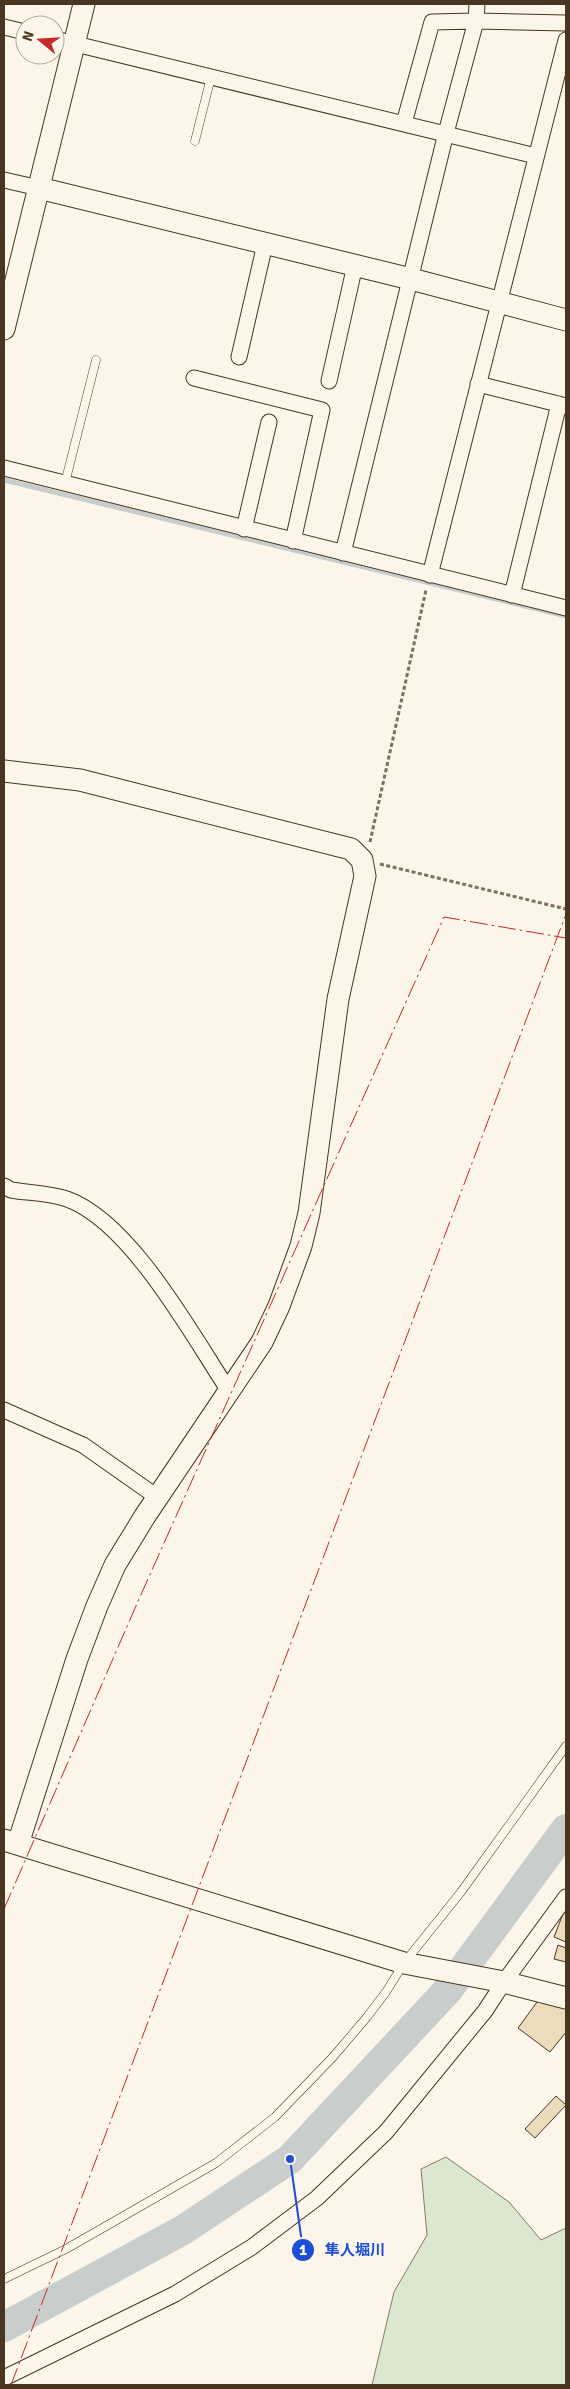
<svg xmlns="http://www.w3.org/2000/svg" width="570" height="2389" viewBox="0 0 570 2389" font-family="Signika,'Noto Sans JP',sans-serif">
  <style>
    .green { fill: #dce7d0; stroke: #887966 }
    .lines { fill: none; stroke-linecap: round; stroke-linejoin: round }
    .stream { stroke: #c9cecd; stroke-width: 5 }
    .river { stroke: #c9cecd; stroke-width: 30 }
    .building { fill: #ecdcbc; stroke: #4a3520 }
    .lane-casing { stroke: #4a3520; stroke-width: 9 }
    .street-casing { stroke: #4a3520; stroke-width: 17 }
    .secondary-casing { stroke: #4a3520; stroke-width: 23 }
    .path { stroke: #7f6f5c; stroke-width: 3; stroke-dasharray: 4 2.5; stroke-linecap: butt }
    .lane { stroke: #fbf6e9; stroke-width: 8 }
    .street { stroke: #fbf6e9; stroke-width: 15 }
    .secondary { stroke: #fbf6e9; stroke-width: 21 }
    .power { stroke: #c62828; stroke-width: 1; stroke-dasharray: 18 4 2.5 4; stroke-linecap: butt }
    .leader { fill: none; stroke: #1d4ed8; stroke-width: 2 }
    .callout-dot { fill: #1d4ed8; stroke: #fbf6e9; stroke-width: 2 }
    .mark-label { font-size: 15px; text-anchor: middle; font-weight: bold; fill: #fff }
    .callout-label { font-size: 15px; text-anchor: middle; font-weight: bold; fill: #1d4ed8; stroke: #fbf6e9; stroke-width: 4; stroke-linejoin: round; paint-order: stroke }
  </style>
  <rect width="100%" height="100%" fill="#fbf6e9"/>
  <path class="green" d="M446,2157L509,2202L541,2240L566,2228V2385H372L394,2292L427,2235L421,2169Z"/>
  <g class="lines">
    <path class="stream" d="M4,480L566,616"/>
    <path class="river" d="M4,2327L183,2230L290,2159L447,1991L566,1829"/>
  </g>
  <path class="building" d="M566,1906V1942L554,1937Z
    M558,1945L566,1948V1962L554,1959Z
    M540,1998L566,2005V2032L550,2052L518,2028Z
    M556,2096L566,2105L535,2138L525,2129Z"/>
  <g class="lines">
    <g class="lane-casing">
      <path id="lane" d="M195,141L211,77
        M65,483L96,360
        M4,2279L66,2249L216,2163L275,2117L333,2057L367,2017L386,1992L404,1963L461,1892L566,1746"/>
    </g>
    <g class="street-casing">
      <path id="street" d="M4,27L25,32
        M55,39L536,156
        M404,123L432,22L476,21L477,4
        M4,180L39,188
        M239,357L265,244
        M194,378L322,410L293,541
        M329,381L355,265
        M478,384L566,406
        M4,468L566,608
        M244,529L269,422
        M343,553L446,133L476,21L566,23
        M430,575L566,40
        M512,595L559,404
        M4,1186L11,1190C29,1193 50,1193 67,1199C131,1222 192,1335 229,1391
        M4,1410L83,1445L157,1497
        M4,2378L175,2294L252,2247L317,2198L386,2132L485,2011L504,1982L566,1897"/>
    </g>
    <g class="secondary-casing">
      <path id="secondary" d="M39,188L411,279L566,320
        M4,329L84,4
        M4,771L80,780L351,849L362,860L365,876L338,999L309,1213L301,1246L279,1306L262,1342L145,1516L115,1565L97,1606L77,1659L18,1844
        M4,1840L404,1963L504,1982L566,1998"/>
    </g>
    <path class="path" d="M370,842L426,590
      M380,864L566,909"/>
    <use href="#lane" class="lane"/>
    <use href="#street" class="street"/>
    <use href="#secondary" class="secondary"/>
    <path class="power" d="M4,1909L139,1599L444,917L566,938
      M11,2385L566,914"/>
  </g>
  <path class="leader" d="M290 2159L303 2250"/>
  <g class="callout-dot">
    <circle cx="290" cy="2159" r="5"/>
    <circle cx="303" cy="2250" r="12"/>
  </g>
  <g class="mark-label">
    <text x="303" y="2255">1</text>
  </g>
  <g class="callout-label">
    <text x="355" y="2255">隼人堀川</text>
  </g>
  <rect width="570" height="2389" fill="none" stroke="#4a3520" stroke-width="10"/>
  <g transform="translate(40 40) rotate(288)"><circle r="24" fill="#fbf6e9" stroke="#b4a999"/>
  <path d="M0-4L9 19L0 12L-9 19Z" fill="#c62828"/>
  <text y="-8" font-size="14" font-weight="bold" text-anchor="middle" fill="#4a3520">N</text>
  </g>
</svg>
